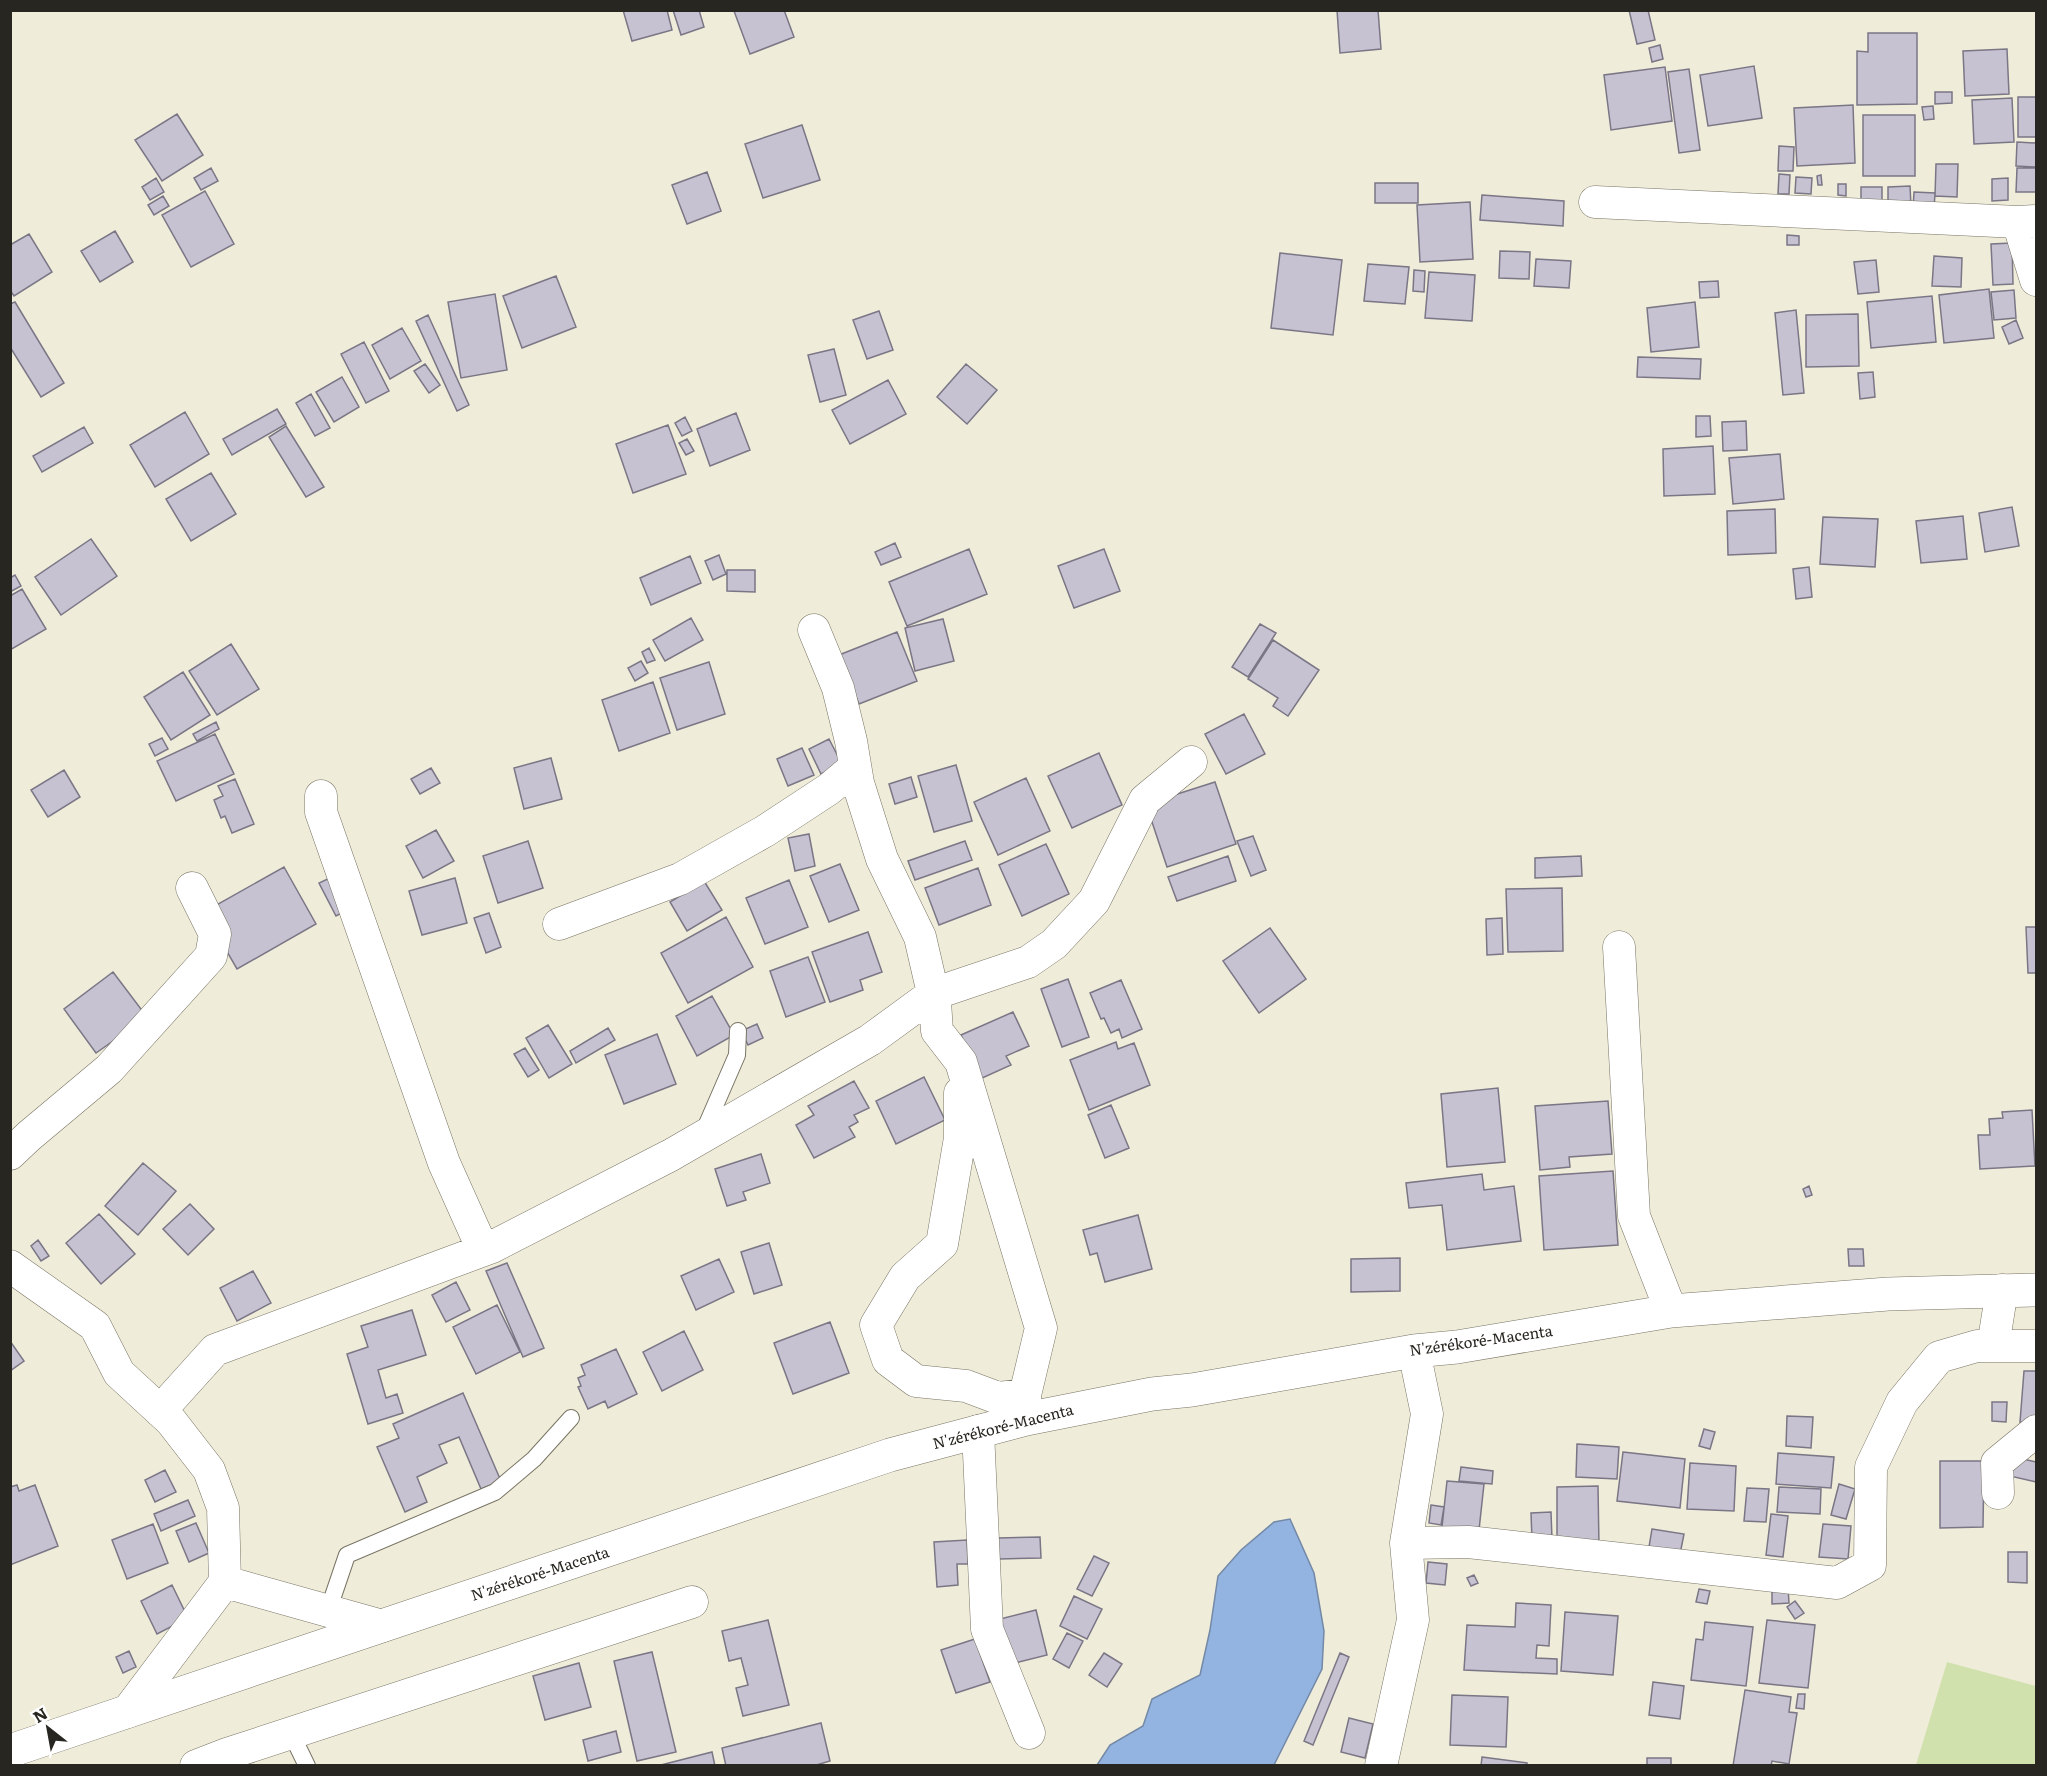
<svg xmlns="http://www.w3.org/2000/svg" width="2047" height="1776" viewBox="0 0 2047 1776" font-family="Literata,serif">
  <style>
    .green { fill: #d1e1ad }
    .water { fill: #93b3e0; stroke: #7389a6; stroke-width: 1.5 }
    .building { fill: #c6c2d2; stroke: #7a7685; stroke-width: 1.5 }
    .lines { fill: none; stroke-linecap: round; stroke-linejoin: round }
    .service-casing { stroke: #787464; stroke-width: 18 }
    .minor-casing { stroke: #787464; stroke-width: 33 }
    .trunk-casing { stroke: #787464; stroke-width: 34 }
    .service { stroke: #fff; stroke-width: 16 }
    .minor { stroke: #fff; stroke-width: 32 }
    .trunk { stroke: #fff; stroke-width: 33 }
    .labels { text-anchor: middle; stroke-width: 4.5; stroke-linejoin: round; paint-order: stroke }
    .street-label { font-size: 15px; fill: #282620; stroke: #fff }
  </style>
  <rect width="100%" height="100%" fill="#f0ecda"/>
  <path class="green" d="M1947,1662L2036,1686V1765H1916Z"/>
  <path class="water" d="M1290,1519L1314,1573L1324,1631L1322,1669L1274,1765H1097L1110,1745L1143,1726L1152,1699L1200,1675L1210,1630L1218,1576L1241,1550L1274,1522Z"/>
  <path class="building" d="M623,10H667L672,30L632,41Z
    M673,10H699L704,27L681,35Z
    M784,10L794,37L750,54L734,11Z
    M1337,10H1378L1381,49L1340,53Z
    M1629,10H1648L1655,40L1637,44Z
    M1868,33H1917V104L1857,105V51L1868,52Z
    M1660,45L1663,59L1652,62L1649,48Z
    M2007,49L2009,94L1965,96L1963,51Z
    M1754,66L1762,118L1708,126L1700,75Z
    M1665,67L1672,121L1611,130L1604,75Z
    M1689,69L1700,150L1679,153L1668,72Z
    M1935,92H1952V103L1935,104Z
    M2018,97H2036V137H2018Z
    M2012,98L2014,142L1974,144L1972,100Z
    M1853,105L1855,163L1797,166L1794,108Z
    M1933,106L1934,119L1924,120L1922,107Z
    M177,114L203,155L162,181L135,140Z
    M1863,115H1915V176H1863Z
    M802,125L820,180L763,198L745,144Z
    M2017,142L2036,143V167L2016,166Z
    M1779,146L1794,147L1793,171H1778Z
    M1936,164H1958L1957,197L1935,196Z
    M211,168L218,181L201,190L194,178Z
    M2017,168H2036V192H2016Z
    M707,172L721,211L687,224L672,185Z
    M1779,174L1790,175L1789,194H1778Z
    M1821,175L1822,185H1818L1817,176Z
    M1796,177L1812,178L1811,194L1795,193Z
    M156,178L164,192L150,200L142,187Z
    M2008,178V200L1992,201V179Z
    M1375,183H1418V203H1375Z
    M1838,184H1846V196L1838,195Z
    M1910,186L1911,206L1888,207V187Z
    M1861,187H1882V201L1861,200Z
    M205,191L234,244L191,267L162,215Z
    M1914,192L1935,193L1934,210L1913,209Z
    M1482,195L1564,201L1563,226L1480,220Z
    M163,196L169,206L154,215L148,205Z
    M1470,202L1473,259L1420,262L1417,205Z
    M115,231L133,262L100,282L81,251Z
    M29,234L52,272L14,296L10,290V245Z
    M1787,235L1799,236V245H1787Z
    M2012,243L2013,284L1993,285L1991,244Z
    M1500,251L1530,252L1529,279L1499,278Z
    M1280,253L1342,260L1333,335L1271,328Z
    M1934,256L1962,258L1961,287L1932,286Z
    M1536,259L1571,261L1569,288L1534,286Z
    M1876,260L1879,292L1858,294L1854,262Z
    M1368,264L1409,267L1405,304L1364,301Z
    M1414,270L1425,271L1424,292L1413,291Z
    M1429,272L1475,275L1472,321L1425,318Z
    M556,276L576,327L522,348L503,296Z
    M1718,281L1719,297L1700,298L1699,282Z
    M1989,289L1994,338L1944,343L1939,295Z
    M2014,290L2016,318L1994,320L1991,292Z
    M495,294L507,370L461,378L448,302Z
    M1932,296L1936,342L1871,348L1867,302Z
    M15,302L64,383L41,397L10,347V304Z
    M1695,302L1699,347L1651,352L1647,308Z
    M1796,310L1804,393L1783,395L1775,313Z
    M879,311L893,350L867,359L853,320Z
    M1858,314L1859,366L1806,367V315Z
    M428,315L469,405L457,411L416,321Z
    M2016,320L2023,338L2009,344L2002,327Z
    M402,328L421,361L390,379L372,345Z
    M364,342L389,391L366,403L341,354Z
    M834,349L846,395L820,402L808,355Z
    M1638,357L1701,359L1700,379L1637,377Z
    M425,364L440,385L429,393L414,371Z
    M966,364L997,390L967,424L937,397Z
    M1873,372L1875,397L1860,399L1858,373Z
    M342,377L359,407L334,422L316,392Z
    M888,380L906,414L850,444L832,410Z
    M311,394L330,428L315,436L296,403Z
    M277,409L286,424L232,455L223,439Z
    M185,412L209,454L155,487L130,445Z
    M736,413L750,450L710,466L697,429Z
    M1696,416H1710L1711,436L1696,437Z
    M685,417L692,431L682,436L675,423Z
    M1746,421L1747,450L1723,451L1722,422Z
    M668,425L686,474L633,493L616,444Z
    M286,426L324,487L306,497L269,437Z
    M84,427L93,443L42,472L33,456Z
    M687,439L694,451L686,455L679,443Z
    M1713,446L1715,494L1664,496L1663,449Z
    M1780,454L1784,499L1733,504L1729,458Z
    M211,473L236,514L191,541L166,499Z
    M2012,507L2019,546L1985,552L1979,513Z
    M1775,509L1776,553L1728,555L1727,511Z
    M1963,516L1967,559L1921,563L1916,521Z
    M1823,517L1878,519L1875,567L1820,564Z
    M91,539L117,576L61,615L35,577Z
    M895,543L901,557L881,565L875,552Z
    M969,549L987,594L907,626L889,582Z
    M1104,549L1120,591L1074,608L1058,566Z
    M719,555L726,574L713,580L705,561Z
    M690,556L701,583L651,605L640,578Z
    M1809,567L1812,597L1796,599L1793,569Z
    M727,570H755V592L727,591Z
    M15,575L21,586L10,592V578Z
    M22,589L46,629L10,650V596Z
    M691,618L703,640L665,661L653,640Z
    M943,619L954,661L915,671L905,628Z
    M1260,624L1276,633L1248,677L1232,667Z
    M897,632L917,681L859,704L839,655Z
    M1273,640L1319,670L1288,716L1273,706L1278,698L1248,679Z
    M231,644L259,689L217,715L189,671Z
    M649,648L655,660L647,663L642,652Z
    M641,661L648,673L635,681L628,668Z
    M709,662L725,714L677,730L660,678Z
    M183,672L210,715L171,740L144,697Z
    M653,682L670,733L619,751L602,700Z
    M1244,714L1265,754L1226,774L1205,734Z
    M216,722L219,729L197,741L193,734Z
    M215,734L234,774L176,801L157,761Z
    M162,738L168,749L155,756L149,744Z
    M829,739L842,764L821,774L809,749Z
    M802,748L814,775L788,786L777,759Z
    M1099,753L1122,805L1072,828L1048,776Z
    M551,758L562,799L524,809L514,768Z
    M956,765L972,821L934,832L918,776Z
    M431,768L440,783L420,794L411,779Z
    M64,770L80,797L48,817L31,790Z
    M911,777L917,797L895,804L889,784Z
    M1026,778L1050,831L998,855L974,802Z
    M235,779L254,824L232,833L225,816L221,818L214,800L223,796L218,786Z
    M1215,782L1236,844L1167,867L1146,804Z
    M436,830L454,861L423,878L406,846Z
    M809,834L815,866L795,871L788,838Z
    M1253,836L1266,870L1251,876L1237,841Z
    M528,841L543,888L498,903L483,856Z
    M965,841L972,860L915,880L908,861Z
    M1046,844L1069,894L1022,916L999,865Z
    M1228,856L1236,881L1177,901L1168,877Z
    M1581,856L1582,876L1535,878V858Z
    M840,864L859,910L829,922L810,876Z
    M284,867L316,924L237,969L204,912Z
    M978,868L991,905L939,925L925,888Z
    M334,876L351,908L336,916L319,883Z
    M455,878L467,923L422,935L409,891Z
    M789,880L808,927L765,944L746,898Z
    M704,881L722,910L687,931L670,902Z
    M1562,888L1563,951L1508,952L1506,889Z
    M489,913L501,947L486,953L474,918Z
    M726,917L753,967L688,1003L661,953Z
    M1502,918L1503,954L1487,955L1486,919Z
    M2026,927H2036V973H2028Z
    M1270,928L1306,979L1259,1013L1223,961Z
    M868,932L882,972L860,980L863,990L830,1002L812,952Z
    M808,957L825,1002L786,1017L770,971Z
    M113,972L147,1017L96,1053L64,1009Z
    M1068,979L1089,1037L1062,1047L1041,989Z
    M1121,980L1142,1029L1122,1038L1119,1029L1111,1033L1104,1018L1101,1019L1090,993Z
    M712,996L734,1035L697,1056L676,1016Z
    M1013,1012L1029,1046L1006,1056L1011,1065L980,1079L961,1035Z
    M757,1024L763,1038L748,1045L741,1031Z
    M548,1025L572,1064L549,1078L526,1038Z
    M608,1028L615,1040L576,1063L570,1051Z
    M657,1034L676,1084L624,1104L605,1055Z
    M1116,1042L1118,1049L1134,1043L1150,1085L1089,1110L1070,1060Z
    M525,1048L539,1070L528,1077L514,1054Z
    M924,1077L945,1120L896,1144L876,1101Z
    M854,1081L869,1108L854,1115L858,1122L849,1127L855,1137L814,1158L796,1125L814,1115L808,1106Z
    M1498,1088L1505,1162L1447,1167L1441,1094Z
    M1608,1101L1612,1154L1569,1157L1570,1167L1540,1170L1535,1106Z
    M1111,1105L1129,1148L1105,1158L1088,1115Z
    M2032,1110L2035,1166L1980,1169L1978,1135H1990L1989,1119L2003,1118L2002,1112Z
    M761,1154L770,1183L743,1192L746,1200L727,1206L715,1169Z
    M143,1163L176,1191L138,1235L105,1206Z
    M1613,1171L1618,1245L1544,1250L1539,1176Z
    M1482,1174L1484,1190L1514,1186L1521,1241L1447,1250L1442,1205L1409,1208L1406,1183Z
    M1809,1186L1812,1195L1806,1197L1803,1189Z
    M190,1204L214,1229L188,1255L163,1229Z
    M99,1214L135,1254L101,1284L66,1243Z
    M1138,1215L1152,1269L1105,1282L1097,1253L1090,1255L1083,1230Z
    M38,1240L49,1256L41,1261L31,1246Z
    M769,1243L782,1285L754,1294L741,1252Z
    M1848,1249H1863L1864,1266H1849Z
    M1400,1258V1291L1351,1292V1259Z
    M719,1259L734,1292L696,1310L681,1276Z
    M507,1263L544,1348L523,1357L486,1271Z
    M253,1271L271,1303L237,1321L220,1288Z
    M456,1282L470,1310L446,1322L432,1295Z
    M497,1305L520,1352L476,1374L453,1327Z
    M412,1310L426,1355L378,1370L386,1398L397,1394L403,1413L368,1424L347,1354L368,1347L361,1326Z
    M830,1322L849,1373L793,1394L774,1343Z
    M684,1331L703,1370L662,1391L643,1352Z
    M10,1341L24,1361L10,1371Z
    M616,1349L637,1394L608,1408L605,1401L588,1409L578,1387L581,1386L578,1378L585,1375L581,1365Z
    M2024,1371H2036V1424L2020,1422Z
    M463,1393L501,1481L481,1489L459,1437L439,1445L447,1463L417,1477L427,1502L405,1512L377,1447L399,1438L393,1424Z
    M1992,1402H2007L2006,1422L1992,1421Z
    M1787,1416L1813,1417L1811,1448L1786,1446Z
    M1704,1429L1715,1432L1710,1449L1699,1446Z
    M1577,1444L1619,1447L1617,1479L1576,1477Z
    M1623,1452L1685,1459L1680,1508L1617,1501Z
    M1778,1453L1834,1457L1831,1488L1776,1484Z
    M2014,1457L2036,1462V1482L2010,1476Z
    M1940,1461H1984L1983,1527L1940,1528Z
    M1690,1463L1736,1466L1734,1511L1687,1509Z
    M1461,1467L1493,1471L1492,1484L1459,1481Z
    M165,1470L176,1492L155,1502L145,1480Z
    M1447,1481L1484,1484L1479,1530L1442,1527Z
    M1839,1484L1855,1489L1846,1519L1831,1515Z
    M17,1485L19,1491L35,1485L58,1546L10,1565V1487Z
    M1598,1486L1599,1547L1557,1548V1487Z
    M1779,1487L1821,1489L1820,1514L1777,1512Z
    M1747,1488L1769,1489L1766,1522L1744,1521Z
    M188,1500L195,1516L161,1531L154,1514Z
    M1431,1505L1444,1507L1441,1525L1429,1523Z
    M1551,1512L1552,1539L1532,1540L1531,1513Z
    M1771,1514L1788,1516L1783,1557L1766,1555Z
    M196,1523L209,1553L189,1562L176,1531Z
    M153,1524L168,1563L127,1579L112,1540Z
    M1823,1524L1851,1526L1848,1559L1819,1557Z
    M1652,1529L1684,1534L1680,1554L1649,1547Z
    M1040,1537L1041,1558L999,1559L998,1538Z
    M967,1540L968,1564H957L958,1585L937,1587L934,1542Z
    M2008,1552H2027V1583L2008,1582Z
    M1094,1556L1109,1563L1092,1596L1077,1589Z
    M1428,1562L1447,1564L1445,1585L1426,1583Z
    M1474,1575L1478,1583L1471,1586L1467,1578Z
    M172,1585L188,1618L157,1634L141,1601Z
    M1772,1587H1788L1789,1603L1772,1604Z
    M1699,1589L1710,1591L1707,1604L1696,1602Z
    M1074,1596L1102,1609L1087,1639L1060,1626Z
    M1795,1601L1804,1613L1795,1619L1787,1607Z
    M1516,1603L1551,1605L1549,1646L1537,1645L1536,1658L1557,1659V1674L1464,1670L1467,1625L1515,1627Z
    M1036,1610L1047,1655L1011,1664L1000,1619Z
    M1565,1612L1618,1616L1613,1675L1561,1671Z
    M768,1620L789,1705L743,1716L736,1688L748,1685L741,1658L729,1661L722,1631Z
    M1767,1620L1815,1625L1808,1688L1759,1683Z
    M1705,1622L1753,1627L1746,1686L1691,1680L1696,1639L1703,1640Z
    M1067,1633L1083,1641L1069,1668L1053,1659Z
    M975,1639L990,1682L956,1693L941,1650Z
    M129,1651L136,1667L123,1673L116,1657Z
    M652,1652L676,1752L637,1761L614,1661Z
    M1104,1653L1122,1664L1107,1687L1089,1675Z
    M1340,1653L1349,1657L1313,1745L1304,1741Z
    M579,1663L591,1707L545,1720L533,1676Z
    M1653,1682L1684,1686L1680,1719L1649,1715Z
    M1745,1690L1791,1697L1789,1712L1797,1713L1789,1764L1772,1761L1771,1766H1733Z
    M1798,1694H1805L1804,1709L1796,1708Z
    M1452,1695L1508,1697L1506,1747L1450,1745Z
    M1349,1718L1373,1724L1365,1758L1341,1752Z
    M821,1723L830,1761L813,1766H726L722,1748Z
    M616,1731L621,1752L588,1761L583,1740Z
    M712,1752L715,1766H657Z
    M1482,1757L1527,1763V1766H1481Z
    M1647,1758H1671V1766H1647Z"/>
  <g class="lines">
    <g class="service-casing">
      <path id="service" d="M704,1131L737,1055L738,1031
        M328,1611L347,1555L495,1492L534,1459L571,1418
        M291,1733L307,1766"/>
    </g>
    <g class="minor-casing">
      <path id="minor" d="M1595,202L2018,222
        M2036,221L2018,222L2036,280
        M814,630L838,688L851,741L858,783L882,859L920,937L935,1002L937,1031L961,1062L1041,1328L1025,1395L1026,1419
        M321,796V812L444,1163L483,1250
        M559,924L680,879L765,831L829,789L855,767
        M1619,947L1634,1216L1671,1311
        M960,1093V1138L942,1244L905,1277L876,1325L888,1360L916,1381L966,1386L998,1398L1025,1395
        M10,1154L29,1136L109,1069L211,956L215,934L192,888
        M10,1266L95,1326L119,1373L171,1421L209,1470L223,1508L225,1582L382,1626
        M1993,1346L2002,1290
        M160,1411L215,1350L492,1247L671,1155L870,1040L933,994L1028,962L1054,944L1094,901L1145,800L1191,762
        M978,1431L987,1629L1029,1733
        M1998,1493L1997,1463L2036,1431
        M1406,1543L1427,1414L1414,1351
        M127,1712L225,1582
        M196,1766L227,1754
        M222,1766L227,1754L692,1602
        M1381,1766L1413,1620L1406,1543L1468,1542L1837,1583L1870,1565L1871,1467L1902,1402L1939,1357L1977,1346H2036"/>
    </g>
    <g class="trunk-casing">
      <path id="trunk" d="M10,1751L890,1455L1026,1419L1152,1394L1192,1390L1414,1351L1457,1347L1671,1311L1888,1294L2036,1290"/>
    </g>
    <use href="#service" class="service"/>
    <use href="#minor" class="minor"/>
    <use href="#trunk" class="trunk"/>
  </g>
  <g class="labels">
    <g class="street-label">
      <text transform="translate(1481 1341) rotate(-8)" y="5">N'zérékoré-Macenta</text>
      <text transform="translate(1003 1427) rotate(-14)" y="5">N'zérékoré-Macenta</text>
      <text transform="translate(540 1574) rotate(-18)" y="5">N'zérékoré-Macenta</text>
    </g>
  </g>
  <rect width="2047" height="1776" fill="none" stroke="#282620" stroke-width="24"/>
  <g transform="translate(48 1728) rotate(329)" stroke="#ffffff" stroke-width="4.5" paint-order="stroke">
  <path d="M0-4.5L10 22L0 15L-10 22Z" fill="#282620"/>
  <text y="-9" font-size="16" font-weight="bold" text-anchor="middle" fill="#282620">N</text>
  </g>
</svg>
